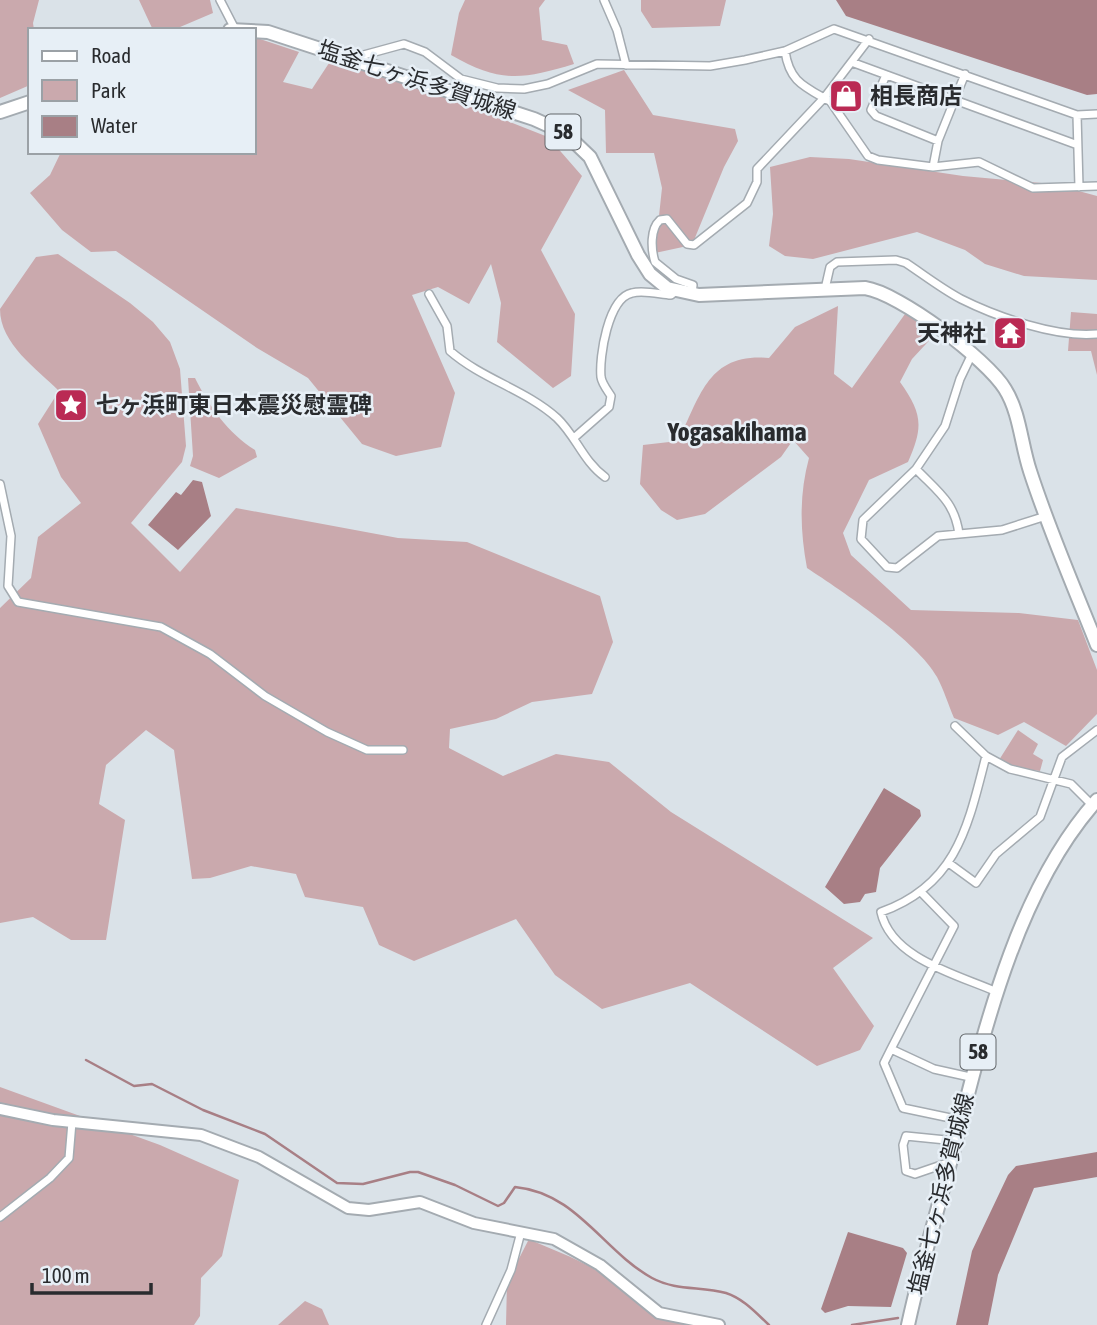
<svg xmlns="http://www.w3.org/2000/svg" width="1097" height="1325" viewBox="0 0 1097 1325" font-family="'Asap Condensed','Noto Sans JP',sans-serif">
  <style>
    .green { fill: #caa9ad }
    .water { fill: #a87f85 }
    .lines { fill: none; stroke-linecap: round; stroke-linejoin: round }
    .stream { stroke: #a87f85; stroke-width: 2.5 }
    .street-casing { stroke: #a4abb1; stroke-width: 10 }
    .secondary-casing { stroke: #a4abb1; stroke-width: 14 }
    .primary-casing { stroke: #a4abb1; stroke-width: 16 }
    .street { stroke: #fff; stroke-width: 7 }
    .secondary { stroke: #fff; stroke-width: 10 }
    .primary { stroke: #fff; stroke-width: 12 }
    .labels { text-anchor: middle; stroke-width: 5; stroke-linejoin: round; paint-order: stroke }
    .shield { fill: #e7eff6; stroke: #62666a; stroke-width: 2 }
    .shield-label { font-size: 21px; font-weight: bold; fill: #292b2e }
    .street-label { font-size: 23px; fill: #292b2e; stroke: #e7eff6 }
    .poi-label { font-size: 23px; font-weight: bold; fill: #292b2e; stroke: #e7eff6; text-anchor: start }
    .quarter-label { font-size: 26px; font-weight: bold; fill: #292b2e; stroke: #e7eff6 }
  </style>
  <rect width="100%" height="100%" fill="#dae2e8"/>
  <path class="green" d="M0,0H39L33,23L34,30H30V85L0,98Z
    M139,0H210L213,13L173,30H153Z
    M465,0H545L539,8L542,40L567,45L574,64C521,80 500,83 451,55L459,13Z
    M641,0H726L720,26L652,28L641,11Z
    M254,37L299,52L283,82L312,89L333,57L396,77L548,137L582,176L541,250L575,314L571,376L553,388L497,342L501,303L491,264L469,304L438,287L412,295L455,393L441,447L396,456L362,444L308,378L257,348L116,251L91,252L62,230L30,193L50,175L61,152H254Z
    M624,70L653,115L735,129L738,141L724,167L692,245L655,253L662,188L654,153H606L605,110L568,90Z
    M810,157L849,159L963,176L1053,184L1097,196V280L1024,276L985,264L965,250L917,232L813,259L785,256L769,246L773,214L770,167Z
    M58,254L130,303L153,322L170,342L180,369L186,446L182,462L131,523L180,572L236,508L398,538L467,542L600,596L613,642L592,694L532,702L496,719L450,729L449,748L503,776L556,754L609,762L671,812L873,938L833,968L874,1026L860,1050L817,1066L690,983L602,1009L555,975L516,919L414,961L379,945L363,907L305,897L296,874L251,866L210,878L192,879L174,750L146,730L106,765L99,804L125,820L106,940H71L33,917L0,923V608L31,578L38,537L81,503L61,477L38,424L59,391C37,369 0,344 0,309L36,257Z
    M838,306L834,374L852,388L905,314L938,331L912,359L900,382C922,413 924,426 908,462L869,480L843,533L851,555L911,610L1019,613L1078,620L1097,670V714L1066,746L1024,722L998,735L954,718C948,704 944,690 937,677C918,642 842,591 807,568C800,531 799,495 809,458L793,440L781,457L705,514L677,520L661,510L640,484L643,445L678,441C701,395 708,353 769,358L795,327Z
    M1071,312L1097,314V375L1091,351H1068Z
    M188,378H195C209,406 228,433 255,450L257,457L219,478L190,466L193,456Z
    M1018,730L1038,744L1033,754L1043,760L1040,771L1016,768L999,760Z
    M0,1087L160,1145L239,1180L222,1256L201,1278L200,1316L194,1325H0Z
    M529,1239C550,1249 574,1257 594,1269C633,1293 635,1314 686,1325H506L507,1282Z
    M305,1301L322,1309L329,1325H278Z"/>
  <path class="water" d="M836,0H1097V94L1087,95L846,16Z
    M193,480L202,482L211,516L178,550L148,525L176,492L181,495Z
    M884,788L920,810L921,816L880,868L876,892L865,894L860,902L844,904L825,887Z
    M1097,1152V1177L1034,1188L998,1275L988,1325H956L972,1251L1008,1175L1016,1166Z
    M848,1232L903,1248L907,1253L891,1307L848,1306L825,1313L821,1309Z"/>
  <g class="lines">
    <path class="stream" d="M86,1060L134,1086L152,1084L203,1110L265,1134L337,1183L363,1184L410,1172H418L455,1185L498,1206L504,1203L515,1187C577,1193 602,1250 652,1278C676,1291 701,1286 726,1293C744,1299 756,1313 769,1325
      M852,1325L898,1318"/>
    <g class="street-casing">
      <path id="street" d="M220,0L235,29
        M604,0L617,30L626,65
        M869,39L824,98L830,101L868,156L878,160L933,167L979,162L1033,188L1097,186
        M356,60L360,56L404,44L425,52L461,79L497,88L524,89L548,84L597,64L710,66L745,60L785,51L834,29L1077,115L1097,114
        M854,63L1075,144
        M886,75L871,110L876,116L938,141
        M1077,115L1079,187
        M933,167L938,141L965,74
        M825,289L830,267L837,262L896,260L906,263C924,275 942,289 961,299C997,317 1057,338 1097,334
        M429,294L447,326L450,351C482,379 526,390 557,418C576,436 583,461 605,477
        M692,294L693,285L676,279L655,262C651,249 650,229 660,220L667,219L687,244L694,245L747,203L757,182V169L824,98C801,85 789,79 785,51
        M971,356L960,379L945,426L916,469L863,520L861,539L887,567L897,568L938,536L1002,530L1046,516
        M575,437L609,407L611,396C608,391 602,384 601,377C599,357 608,298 632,293C643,290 659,294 671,295L676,291
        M916,469C937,491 955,502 959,534
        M0,484L11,536L8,586L18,602L161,627L210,654L265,696L327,732L367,750H403
        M955,726L986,756L1010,769L1071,784L1092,805
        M986,756C968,826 957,885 881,912C891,959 959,975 997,992
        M950,864L976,883L996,854L1040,817L1062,757L1097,730
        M921,892L954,926L891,1049L934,1069L970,1077
        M891,1049L884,1063L903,1108L960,1120
        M950,1162L915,1174L906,1171L903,1145L906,1136L956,1141
        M0,1217L50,1178L69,1158L72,1122
        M486,1325L511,1270L521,1232"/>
    </g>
    <g class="secondary-casing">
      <path id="secondary" d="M0,1109L53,1120L201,1135L259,1157L348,1208L369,1210L420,1202L474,1223L554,1239L600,1265L659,1313L719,1325"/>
    </g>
    <g class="primary-casing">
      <path id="primary" d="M230,30L268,32L534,119L565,133L590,157L638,255L650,274L667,288L699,295L865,288C899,293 987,359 1005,389C1020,413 1021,444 1030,471C1049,530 1074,587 1097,645
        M0,112L30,102
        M908,1325C921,1265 939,1205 955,1145C984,1031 1017,889 1097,800"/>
    </g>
    <use href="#street" class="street"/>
    <use href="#secondary" class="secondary"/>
    <use href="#primary" class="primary"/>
  </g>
  <defs>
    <g id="shop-square" transform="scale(1.75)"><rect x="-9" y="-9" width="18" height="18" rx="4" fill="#ba2a54" stroke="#e7eff6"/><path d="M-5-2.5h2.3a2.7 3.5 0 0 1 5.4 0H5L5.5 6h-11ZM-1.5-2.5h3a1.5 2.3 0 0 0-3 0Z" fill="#fff"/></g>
    <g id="temple-square" transform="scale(1.75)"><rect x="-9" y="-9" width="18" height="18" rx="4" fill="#ba2a54" stroke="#e7eff6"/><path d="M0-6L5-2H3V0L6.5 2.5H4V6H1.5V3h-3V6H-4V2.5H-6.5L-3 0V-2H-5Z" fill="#fff"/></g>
    <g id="sight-square" transform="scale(1.75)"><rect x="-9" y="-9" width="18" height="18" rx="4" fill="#ba2a54" stroke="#e7eff6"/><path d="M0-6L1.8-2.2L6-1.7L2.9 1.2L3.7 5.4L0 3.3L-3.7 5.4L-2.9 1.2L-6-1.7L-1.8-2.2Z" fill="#fff"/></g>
  </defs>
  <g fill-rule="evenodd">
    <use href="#shop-square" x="846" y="96"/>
    <use href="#temple-square" x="1010" y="333"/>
    <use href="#sight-square" x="71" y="405"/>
  </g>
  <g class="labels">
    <g class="shield">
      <rect x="545.5" y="114.5" width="35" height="35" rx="5"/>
      <rect x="960.5" y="1034.5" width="35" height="35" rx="5"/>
    </g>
    <g class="shield-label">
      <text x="563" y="139">58</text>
      <text x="978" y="1059">58</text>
    </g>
    <g class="street-label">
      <text transform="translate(417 80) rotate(18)" y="8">塩釜七ヶ浜多賀城線</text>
      <text transform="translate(941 1194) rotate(-76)" y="8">塩釜七ヶ浜多賀城線</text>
    </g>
    <g class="poi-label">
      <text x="870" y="104">相長商店</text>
      <text x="986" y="341" text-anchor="end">天神社</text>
      <text x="96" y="413">七ヶ浜町東日本震災慰霊碑</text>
    </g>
    <g class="quarter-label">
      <text x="737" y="441">Yogasakihama</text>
    </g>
  </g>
  <rect x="28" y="28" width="228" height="126" fill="#e7eff6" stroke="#9ba1a6" stroke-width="2"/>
  <rect x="42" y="51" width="35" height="10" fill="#ffffff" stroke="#9ba1a6" stroke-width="2"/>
  <text x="91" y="63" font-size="21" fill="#292b2e">Road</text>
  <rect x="42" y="80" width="35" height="21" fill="#caa9ad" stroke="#9ba1a6" stroke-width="2"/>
  <text x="91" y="98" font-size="21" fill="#292b2e">Park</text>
  <rect x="42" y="116" width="35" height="21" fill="#a87f85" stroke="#9ba1a6" stroke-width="2"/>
  <text x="91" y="133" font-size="21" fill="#292b2e">Water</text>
  <path d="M32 1283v10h119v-10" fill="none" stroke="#292b2e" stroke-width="3.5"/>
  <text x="42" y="1283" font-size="21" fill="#292b2e" stroke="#e7eff6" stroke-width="5" paint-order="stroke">100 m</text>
</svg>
